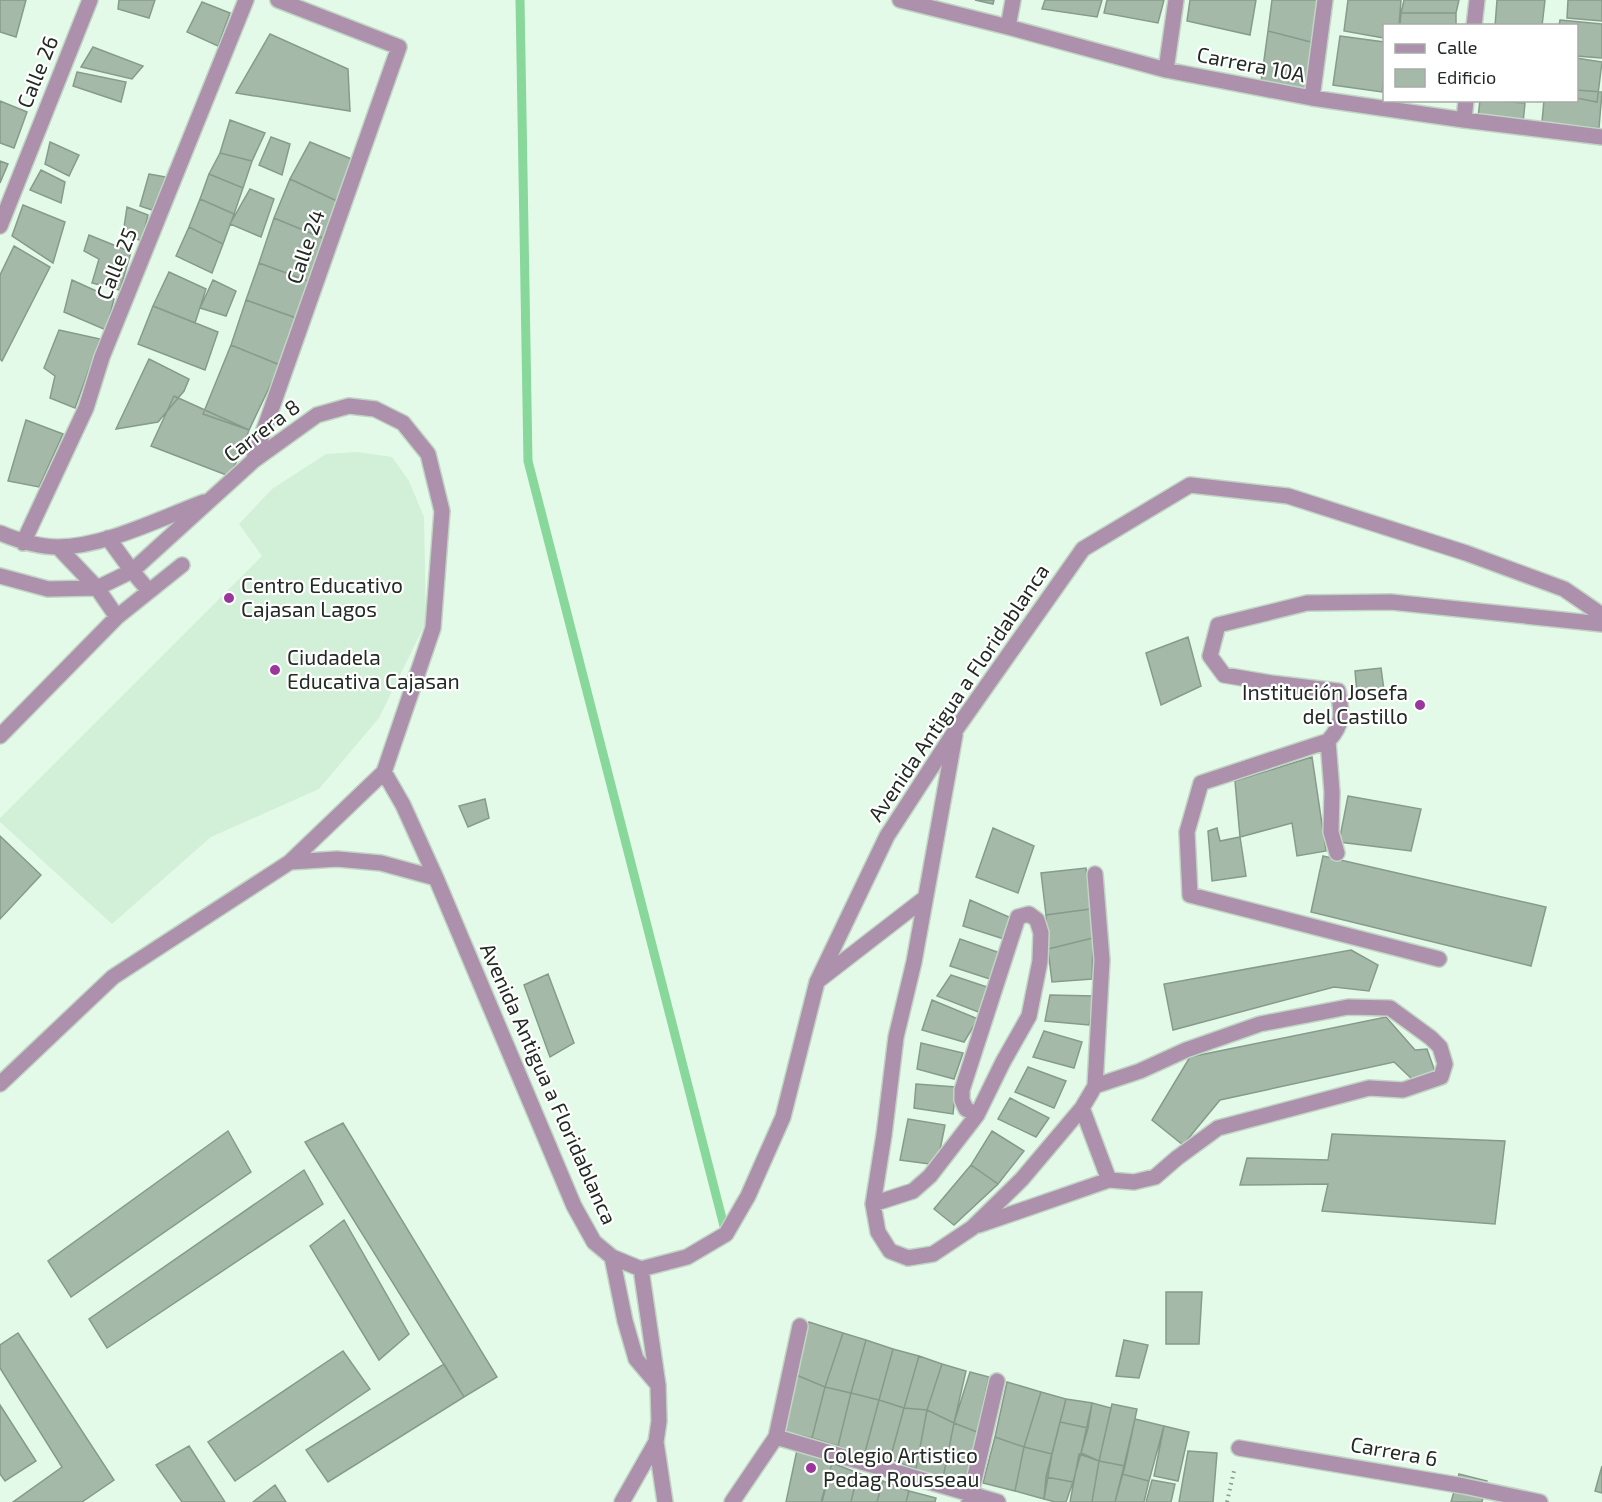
<svg xmlns="http://www.w3.org/2000/svg" width="1602" height="1502" viewBox="0 0 1602 1502" font-family="'Exo 2',sans-serif">
  <style>
    .built { fill: #d2efd8 }
    .lines { fill: none; stroke-linecap: round; stroke-linejoin: round }
    .stream { stroke: #88d79b; stroke-width: 9 }
    .building { fill: #a4b9a8; stroke: #879b8b; stroke-width: 1.5 }
    .minor-casing { stroke: #c1d5c5; stroke-width: 18 }
    .path { stroke: #8c9b8e; stroke-width: 4; stroke-dasharray: 1.5 4.5; stroke-linecap: butt }
    .minor { stroke: #ac90ac; stroke-width: 15 }
    .poi-dot { fill: #99379d; stroke: #fff; stroke-width: 2 }
    .labels { text-anchor: middle; stroke-width: 4.5; stroke-linejoin: round; paint-order: stroke }
    .street-label { font-size: 21px; fill: #222a23; stroke: #fff }
    .poi-label { font-size: 21px; fill: #222a23; stroke: #fff; text-anchor: start }
  </style>
  <rect width="100%" height="100%" fill="#e4fae8"/>
  <path class="built" d="M358,452L392,457L409,481L424,517L426,622L379,718L319,789L211,837L112,924L0,822V818L262,556L239,524L272,489L326,454Z"/>
  <g class="lines">
    <path class="stream" d="M520,0L528,461L726,1234"/>
  </g>
  <path class="building" d="M0,0H26L16,37L0,32Z
    M119,0H155L149,18L118,9Z
    M975,0H994L993,4Z
    M1045,0H1102L1097,17L1042,9Z
    M1107,0H1164L1158,23L1104,13Z
    M1190,0H1256L1250,35L1187,21Z
    M1272,0H1320L1311,42L1268,31Z
    M1348,0H1401L1399,26H1384V38L1344,31Z
    M1404,0H1459L1456,13H1401Z
    M1497,0H1545L1542,26H1495Z
    M1568,0H1602V21L1567,18Z
    M202,2L230,13L218,46L187,32Z
    M1401,13H1456V26H1400Z
    M1560,20L1602,24V58L1576,56V26H1559Z
    M1268,31L1311,42L1306,91L1261,82Z
    M270,34L348,69L350,111L236,93Z
    M1340,36L1384,42V74L1382,92L1333,85Z
    M93,47L143,66L132,79L81,67Z
    M1576,58L1602,62L1597,102L1576,98Z
    M77,72L126,82L121,102L73,86Z
    M1576,90L1602,92L1599,128L1542,122L1544,100H1576Z
    M1480,100L1525,103L1523,123L1478,118Z
    M0,101L27,112L14,148L0,143Z
    M230,120L265,133L252,161L220,153Z
    M271,137L290,144L282,175L259,165Z
    M50,142L79,155L69,176L45,164Z
    M310,142L354,160L339,202L290,179Z
    M220,153L252,161L243,188L209,174Z
    M0,161L8,164L0,183Z
    M41,170L65,182L61,203L30,190Z
    M149,174L166,177L152,210L140,206Z
    M209,174L243,188L234,214L200,199Z
    M290,179L339,202L325,239L274,218Z
    M250,189L274,199L261,237L230,224Z
    M200,199L234,214L223,244L189,227Z
    M23,205L65,222L53,263L12,236Z
    M127,207L148,215L142,241L123,234Z
    M274,218L325,239L311,282L259,263Z
    M189,227L223,244L212,273L176,256Z
    M89,235L131,252L120,290L92,283L99,259L84,251Z
    M14,246L50,267L2,361L0,359V275Z
    M259,263L311,282L299,319L246,300Z
    M169,272L206,289L195,323L153,306Z
    M72,280L114,299L106,330L64,312Z
    M213,280L236,291L226,316L200,308Z
    M246,300L299,319L280,365L231,345Z
    M153,306L218,332L205,370L138,344Z
    M59,330L100,339L75,408L50,398L55,376L44,368Z
    M231,345L280,365L249,430L203,414Z
    M149,359L189,379L184,391L158,422L116,429Z
    M174,396L249,430L241,453L229,476L151,446Z
    M26,420L63,434L39,487L8,481Z
    M1188,637L1201,686L1161,705L1146,653Z
    M1381,668L1384,690L1357,693L1355,671Z
    M1312,757L1326,851L1297,856L1292,823L1240,837L1235,781Z
    M1348,796L1421,809L1411,851L1339,842Z
    M485,799L489,818L468,827L459,806Z
    M993,828L1034,846L1018,893L976,877Z
    M1217,828L1220,841L1240,837L1246,876L1212,881L1208,831Z
    M0,836L41,875L0,919Z
    M1323,856L1546,907L1531,966L1311,912Z
    M1086,868L1090,909L1046,915L1041,873Z
    M970,900L1011,918L1004,939L963,926Z
    M1090,909L1093,938L1048,949L1046,915Z
    M1093,938L1092,979L1052,982L1048,949Z
    M960,939L1000,953L990,979L950,966Z
    M1351,950L1378,965L1369,991L1334,987L1173,1030L1164,984Z
    M548,974L574,1043L550,1057L524,985Z
    M951,975L990,988L981,1013L937,996Z
    M1050,995L1095,996L1089,1025L1045,1021Z
    M932,1000L978,1019L964,1042L922,1030Z
    M1386,1017L1415,1050L1427,1049L1437,1077L1412,1079L1394,1062L1220,1100L1183,1145L1152,1120L1190,1057Z
    M1044,1031L1082,1042L1074,1068L1033,1057Z
    M921,1043L963,1053L954,1079L917,1069Z
    M1028,1067L1066,1081L1054,1108L1015,1092Z
    M916,1084L956,1087L953,1114L914,1108Z
    M1010,1098L1049,1118L1036,1137L998,1119Z
    M908,1119L945,1125L937,1165L900,1160Z
    M343,1123L497,1377L464,1397L305,1142Z
    M228,1131L251,1172L71,1297L48,1261Z
    M992,1131L1024,1151L998,1184L971,1165Z
    M1332,1134L1505,1141L1495,1224L1322,1211L1328,1184L1240,1185L1247,1158L1328,1160Z
    M971,1165L998,1184L954,1225L934,1209Z
    M304,1170L323,1204L107,1348L89,1319Z
    M344,1220L409,1334L379,1360L310,1246Z
    M1166,1292H1202L1199,1344H1166Z
    M809,1322L843,1333L825,1387L794,1374Z
    M18,1333L114,1480L82,1502H13L62,1467L0,1368V1345Z
    M843,1333L866,1340L851,1393L825,1387Z
    M866,1340L893,1349L879,1400L851,1393Z
    M1124,1340L1148,1345L1139,1378L1116,1376Z
    M893,1349L919,1356L904,1408L879,1400Z
    M343,1351L370,1389L235,1481L208,1442Z
    M919,1356L942,1364L927,1410L904,1408Z
    M444,1364L464,1397L328,1482L306,1450Z
    M942,1364L966,1371L954,1423L927,1410Z
    M970,1372L989,1377L977,1432L954,1423Z
    M794,1374L825,1387L812,1438L780,1431Z
    M1007,1382L1041,1392L1024,1447L995,1437Z
    M825,1387L851,1393L838,1446L812,1438Z
    M1041,1392L1066,1399L1052,1454L1024,1447Z
    M851,1393L879,1400L864,1456L838,1446Z
    M1066,1399L1092,1403L1088,1428L1060,1422Z
    M879,1400L904,1408L890,1459L864,1456Z
    M1092,1403L1111,1408L1099,1461L1081,1453Z
    M1112,1404L1137,1409L1125,1466L1099,1461Z
    M0,1405L36,1461L5,1481L0,1474Z
    M904,1408L927,1410L916,1469L890,1459Z
    M927,1410L954,1423L943,1478L915,1474Z
    M1135,1419L1164,1426L1149,1481L1122,1474Z
    M1060,1422L1088,1428L1073,1482L1046,1477Z
    M954,1423L977,1432L966,1485L943,1478Z
    M1164,1426L1189,1432L1178,1481L1154,1476Z
    M995,1437L1024,1447L1015,1491L983,1483Z
    M189,1446L225,1502H182L156,1465Z
    M1024,1447L1052,1454L1044,1499L1015,1491Z
    M797,1450L832,1463L822,1502H786Z
    M1188,1451L1217,1453L1213,1502H1179Z
    M1079,1454L1099,1461L1092,1502H1070Z
    M1099,1461L1125,1466L1115,1502H1092Z
    M832,1463L858,1473L851,1502H821Z
    M1602,1466V1493L1595,1491Z
    M858,1473L883,1481L877,1502H851Z
    M1122,1474L1149,1481L1144,1502H1115Z
    M1459,1474L1487,1481L1482,1502H1451Z
    M1046,1477L1073,1482L1066,1502H1055L1044,1499Z
    M1152,1480L1175,1484L1171,1502H1146Z
    M883,1481L909,1491L906,1502H877Z
    M275,1485L286,1502H253Z
    M909,1491L936,1498L935,1502H906Z"/>
  <g class="lines">
    <g class="minor-casing">
      <path id="minor" d="M900,0L1008,27L1166,70L1312,98L1464,120L1602,137
        M1474,26L1477,0
        M1008,27L1013,0
        M1166,70L1176,0
        M1312,98L1325,0
        M1464,120L1466,100
        M0,226L90,0
        M253,461L399,47L278,0
        M0,533C19,541 38,547 58,547C104,547 161,518 204,502
        M108,538L132,571L149,591
        M23,543L86,408L102,357L246,0
        M58,547L97,588L117,617
        M0,576L48,589L97,588L132,571L253,461L317,415L349,406L375,409L403,423L428,454L442,511L433,628L384,772L290,862
        M955,735L914,962L896,1037L884,1135L873,1204L878,1232L890,1251L908,1258L933,1254L972,1228L1022,1179L1082,1108L1095,1086L1102,960L1095,874
        M0,736L117,617L182,565
        M1328,741L1332,792L1331,832L1337,853
        M384,772L403,805L436,878L574,1206L594,1242L612,1257L641,1269L687,1257L726,1234L748,1196L783,1117L817,982L887,836L957,728L1083,549L1190,485L1288,496L1466,553L1564,589L1602,615
        M1439,959L1190,895L1187,832L1201,783L1328,741C1344,724 1342,712 1338,691L1271,683L1224,675L1210,656L1218,625L1307,603L1391,602L1602,624
        M819,980L925,898
        M0,1084L113,977L290,862L337,859L381,863L436,878
        M1082,1108L1109,1180
        M873,1204L913,1191L930,1176L977,1115L1003,1062L1029,1016L1040,961L1041,933L1037,920L1029,914L1018,917L962,1090V1100L966,1109L977,1115
        M979,1225L1109,1180L1134,1182L1155,1177L1177,1158L1218,1128L1369,1088L1403,1090L1441,1077L1445,1064L1440,1047L1431,1038L1390,1008L1348,1007L1260,1024L1186,1050L1140,1071L1095,1086
        M612,1257L625,1321L636,1359L658,1385
        M641,1269L658,1385L659,1421L656,1442L665,1502
        M776,1437L998,1502
        M1239,1448L1464,1486L1540,1502
        M622,1502L656,1442
        M732,1502L776,1437L800,1326
        M969,1502L997,1381"/>
    </g>
    <path class="path" d="M1227,1502L1234,1471"/>
    <use href="#minor" class="minor"/>
  </g>
  <g class="poi-dot">
    <circle cx="229" cy="598" r="6"/>
    <circle cx="275" cy="670" r="6"/>
    <circle cx="1420" cy="705" r="6"/>
    <circle cx="811" cy="1468" r="6"/>
  </g>
  <g class="labels">
    <g class="street-label">
      <text transform="translate(1251 65) rotate(11)" y="7">Carrera 10A</text>
      <text transform="translate(38 72) rotate(-68)" y="7">Calle 26</text>
      <text transform="translate(306 247) rotate(-71)" y="7">Calle 24</text>
      <text transform="translate(117 264) rotate(-68)" y="7">Calle 25</text>
      <text transform="translate(262 431) rotate(-37)" y="7">Carrera 8</text>
      <text transform="translate(959 693) rotate(-56)" y="7">Avenida Antigua a Floridablanca</text>
      <text transform="translate(548 1084) rotate(66)" y="7">Avenida Antigua a Floridablanca</text>
      <text transform="translate(1394 1452) rotate(10)" y="7">Carrera 6</text>
    </g>
    <g class="poi-label">
      <text x="241" y="593">Centro Educativo<tspan x="241" dy="24">Cajasan Lagos</tspan></text>
      <text x="287" y="665">Ciudadela<tspan x="287" dy="24">Educativa Cajasan</tspan></text>
      <text x="1408" y="700" text-anchor="end">Institución Josefa<tspan x="1408" dy="24">del Castillo</tspan></text>
      <text x="823" y="1463">Colegio Artistico<tspan x="823" dy="24">Pedag Rousseau</tspan></text>
    </g>
  </g>
  <rect x="1383" y="24" width="195" height="78" fill="#ffffff" stroke="#a7aaa7" stroke-width="1.5"/>
  <rect x="1395" y="44" width="30" height="9" fill="#ac90ac" stroke="#a7aaa7" stroke-width="1.5"/>
  <text x="1437" y="54" font-size="18" fill="#222a23">Calle</text>
  <rect x="1395" y="69" width="30" height="18" fill="#a4b9a8" stroke="#a7aaa7" stroke-width="1.5"/>
  <text x="1437" y="84" font-size="18" fill="#222a23">Edificio</text>
</svg>
